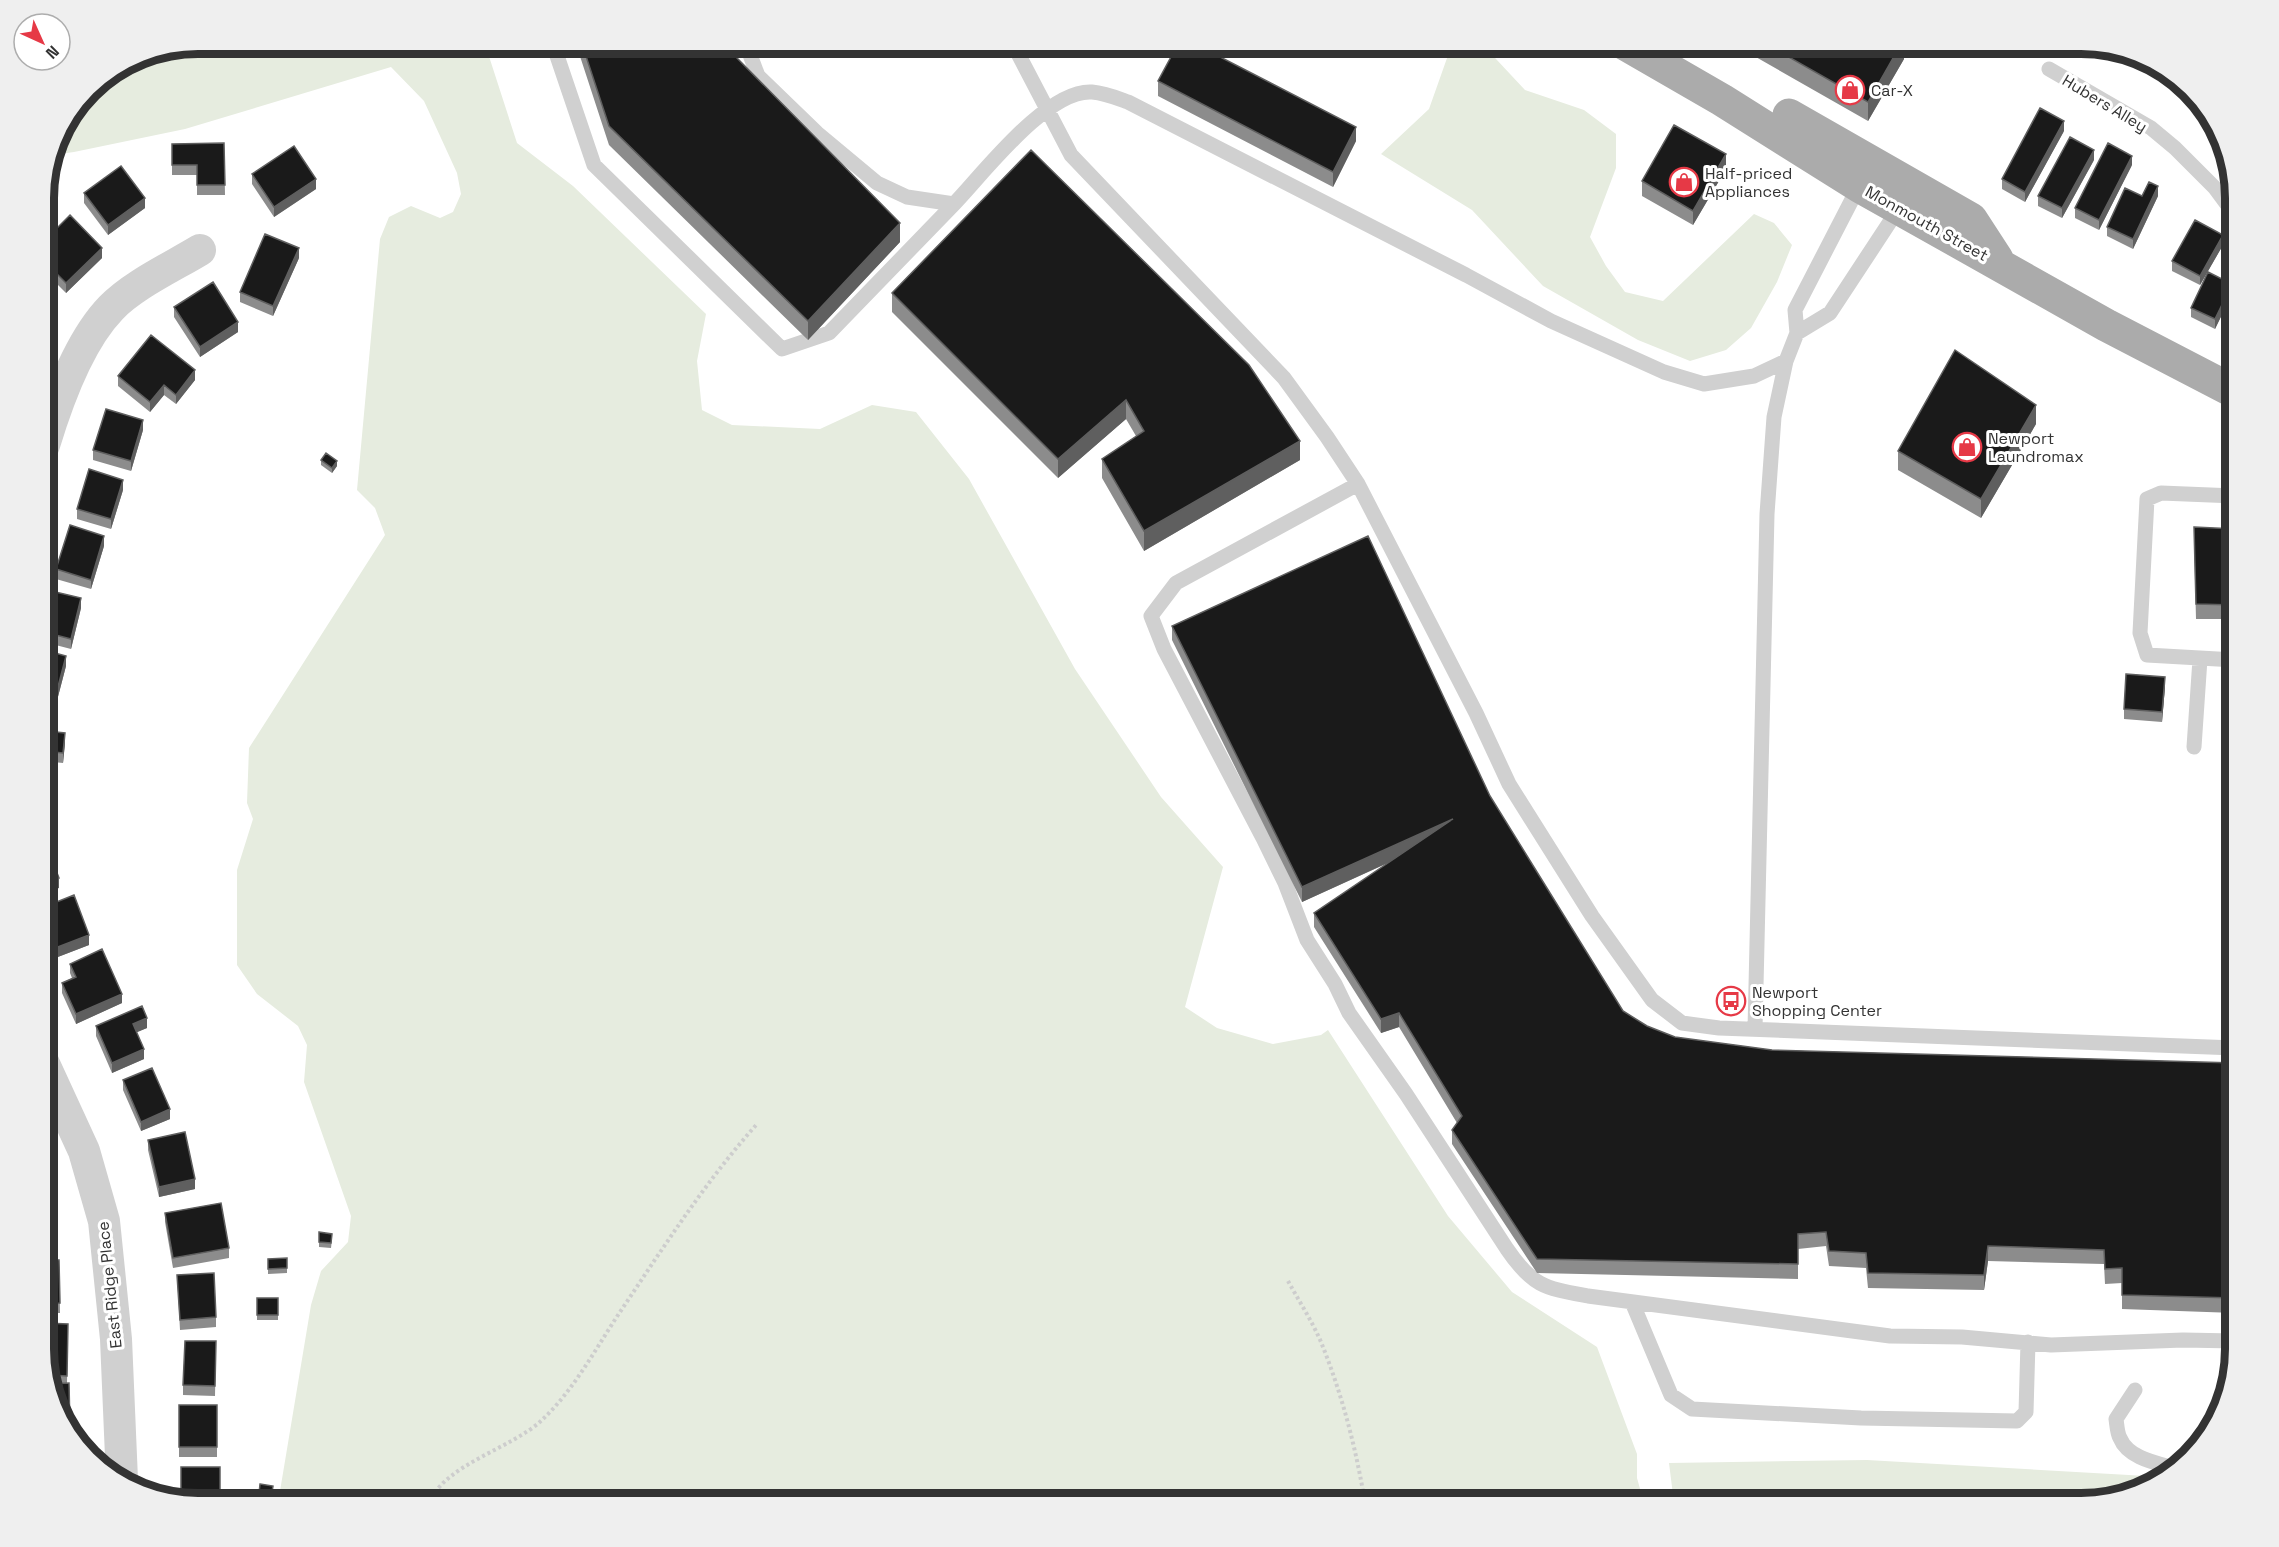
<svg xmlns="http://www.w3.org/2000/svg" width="2279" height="1547" viewBox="0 0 2279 1547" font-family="'Space Grotesk',sans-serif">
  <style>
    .green { fill: #e6ecdf }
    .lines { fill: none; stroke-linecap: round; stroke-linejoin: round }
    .path { stroke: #cdcdcd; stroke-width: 4; stroke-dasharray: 3 3; stroke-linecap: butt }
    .lane { stroke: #d0d0d0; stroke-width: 15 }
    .street { stroke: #d0d0d0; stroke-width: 32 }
    .primary { stroke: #ababab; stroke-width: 33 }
    .wall { fill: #8c8c8c }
    .shaded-wall { fill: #5f5f5f }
    .building { fill: #1a1a1a; stroke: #5f5f5f; stroke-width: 1.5 }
    .labels { text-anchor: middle; stroke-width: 6; stroke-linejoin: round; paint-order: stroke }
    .poi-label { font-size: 16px; fill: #333; stroke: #fff; text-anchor: start }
    .street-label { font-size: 16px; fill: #333; stroke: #fff }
    .rim { fill: none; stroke: #333; stroke-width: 8 }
  </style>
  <rect width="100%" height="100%" fill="#fff"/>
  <path class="green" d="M198,44H485L517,143L573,186L706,314L697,361L702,410L732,425L820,429L872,405L916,412L969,479L1075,669L1161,797L1223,867L1185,1007L1217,1028L1273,1044L1321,1035L1328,1030L1448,1216L1512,1292L1597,1347L1637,1454V1478L1644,1503H278L311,1305L321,1271L348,1242L351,1216L304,1082L307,1045L298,1026L257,994L237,965V870L253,819L247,803L249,748L385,535L375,508L357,490L380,239L389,217L411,206L440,218L453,212L461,194L457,173L424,101L391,67L185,129L74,152L52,155L55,138L89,88L139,55Z
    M1452,44H1482L1525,90L1584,110L1616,134V168L1590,237L1606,266L1625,292L1663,301L1754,214L1774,223L1792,245L1777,282L1751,328L1726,350L1690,361L1638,340L1543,286L1472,210L1381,154L1429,109Z
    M1867,1460L2164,1477L2158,1483L2081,1503H1674L1669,1463Z"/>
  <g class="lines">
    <path class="path" d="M1288,1281C1299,1301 1312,1321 1321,1342C1342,1394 1356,1448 1365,1503
      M429,1503C445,1464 511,1449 542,1420C575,1389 597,1346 622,1309C665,1245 706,1181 757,1124"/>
    <path class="lane" d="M553,44L594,165L782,349L829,333L954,204
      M746,44L758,76L817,133L877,183L907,197L954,204C983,174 1047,89 1092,92C1105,93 1117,98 1128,102L1466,275L1551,321L1664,372L1704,384L1754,376L1786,361
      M1013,44L1071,155L1284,378L1327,437L1358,484L1476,713L1509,784L1592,916L1652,1000L1682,1023L1719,1028L2235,1048
      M2049,69L2151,128L2175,148L2215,188L2235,215
      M1797,333L1830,313L1899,208
      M1358,484L1176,583L1151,616L1164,649L1263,838L1285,883L1307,940L1335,984L1349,1013L1406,1094L1507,1249C1533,1287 1545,1288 1588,1296L1890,1336L1962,1337L2051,1345L2183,1340L2235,1341
      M2235,496L2161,493L2147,499L2140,633L2147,655L2235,660
      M2194,747L2200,659
      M1755,1029L1767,514L1774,417L1786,361L1797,333L1795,310L1859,186
      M1632,1302L1671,1395L1692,1409L1861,1418L2017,1421L2026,1412L2028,1342
      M2135,1390L2116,1419C2117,1425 2117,1433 2120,1438C2128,1458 2156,1463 2174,1468"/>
    <path class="street" d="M44,445C57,402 79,341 111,308C133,285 172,267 200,250
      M44,1064L84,1151L104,1221L116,1339L122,1480"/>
    <path class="primary" d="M1625,44L1722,100L1859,186L2106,325L2235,392
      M1789,115L1971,219L1997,259"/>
  </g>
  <path class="wall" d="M576,44H732L737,58L900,242L808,340L609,145Z
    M1215,44H1233L1229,51Z
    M1733,44H1904V59L1868,121Z
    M1158,81L1356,141L1333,187L1158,96Z
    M2064,131L2025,202L2002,189V179Z
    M2218,132L2221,144L2216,139V134Z
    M224,143L225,195H197V175H172V144Z
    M2094,160L2062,218L2038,206V196Z
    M2132,165L2099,230L2075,218V208Z
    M1726,169L1693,225L1642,196V181Z
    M252,174L316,189L274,217L252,184Z
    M84,193L145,208L108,235L84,203Z
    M2142,196H2158L2133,249L2107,236V227Z
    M44,241L102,258L66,293L44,271Z
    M2223,245L2200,285L2172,271V261Z
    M299,258L273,316L240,302V292Z
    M892,293L1300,460L1144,551L1102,478V459L1136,436L1126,419L1058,478L892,312Z
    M2232,294L2215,329L2191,317V308Z
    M174,307L238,332L200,357L174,317Z
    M118,376L195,380L176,404L164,395L150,412L118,386Z
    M2036,424L1981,518L1898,470V451Z
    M143,430L131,471L93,460V450Z
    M321,460L337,466L332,473L321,465Z
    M123,490L111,529L77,519V509Z
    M2235,529V619H2196L2194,542Z
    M104,546L91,589L56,579V569Z
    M44,604L81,608L71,649L44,642Z
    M1172,626L1490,796L1623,1011L1647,1026L1675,1037L1772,1050L2235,1063V1313L2122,1309V1283L2105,1284L2104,1264L1988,1261L1984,1290L1868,1288L1866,1268L1829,1266L1826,1246L1798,1249V1279L1537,1273L1452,1144V1130L1457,1123L1399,1027L1381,1033L1314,927V913L1388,863L1302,902L1172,640Z
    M44,650L66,666L54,712L49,711L47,731L65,743L63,763L44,761Z
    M2165,687L2162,722L2124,719V709Z
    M44,766H50V837H44Z
    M44,907L89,945L50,960L44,943Z
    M70,964L122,1003L76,1024L62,993V983L72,978L70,973Z
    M96,1026L147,1028L136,1032L144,1059L112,1073L96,1036Z
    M123,1080L170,1119L141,1131L123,1090Z
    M148,1140L195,1189L159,1197L148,1150Z
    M165,1213L229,1248V1258L173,1268L165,1222Z
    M319,1232L332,1239L331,1248L319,1247Z
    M287,1258V1273L268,1274V1259Z
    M44,1260H59L60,1313H44Z
    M177,1275L216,1317V1327L180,1330Z
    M257,1298H278V1320H257Z
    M68,1324L67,1383H69L70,1432L64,1426L44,1359Z
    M216,1341L215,1396L183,1395V1385Z
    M179,1405H217V1457H179Z"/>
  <path class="shaded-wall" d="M1229,44H1233L1229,51Z
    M1901,44H1904V59L1868,121V102Z
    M2064,121V131L2025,202V192Z
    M1356,127V141L1333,187V172Z
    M2094,150V160L2062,218V208Z
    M1726,154V169L1693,225V211Z
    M2132,156V165L2099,230V220Z
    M52,176V181L45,184L46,178Z
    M316,179V189L274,217V207Z
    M2158,186V196L2133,249V239Z
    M145,198V208L108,235V225Z
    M900,223V242L808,340V321Z
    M2223,235V245L2200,285V276Z
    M102,248V258L66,293V283Z
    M299,248V258L273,316V306Z
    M2232,284V294L2215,329V319Z
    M238,322V332L200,357V347Z
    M195,370V380L176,404V395Z
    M164,385V395L150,412V402Z
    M1126,400V419L1058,478V459Z
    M2036,405V424L1981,518V499Z
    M143,420V430L131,471V461Z
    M1300,441V460L1144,551V531Z
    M337,461V466L332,473V468Z
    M123,480V490L111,529V519Z
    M104,536V546L91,589V580Z
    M81,598V608L71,649V639Z
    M66,656V666L54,712V702Z
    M2165,677V687L2162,722V712Z
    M49,707V717L46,741V731Z
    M65,733V743L63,763V753Z
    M1453,819V833L1302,902V887Z
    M59,878V888L44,894V884Z
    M89,935V945L50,960V950Z
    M122,994V1003L76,1024V1014Z
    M1399,1013V1027L1381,1033V1019Z
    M147,1018V1028L133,1034V1024Z
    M144,1049V1059L112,1073V1063Z
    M170,1109V1119L141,1131V1122Z
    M195,1179V1189L159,1197V1187Z
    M56,1233V1243L44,1245V1235Z
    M1988,1246V1261L1984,1290V1275Z"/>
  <path class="building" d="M582,44H732L737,58L900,223L808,321L609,126Z
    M1178,44H1195L1356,127L1333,172L1158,81Z
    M1766,44H1901L1868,102Z
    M2040,108L2064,121L2025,192L2002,179Z
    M1674,125L1726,154L1693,211L1642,181Z
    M2070,137L2094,150L2062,208L2038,196Z
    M224,143L225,185H197V165H172V144Z
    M2108,143L2132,156L2099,220L2075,208Z
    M294,146L316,179L274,207L252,174Z
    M1031,150L1249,365L1300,441L1144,531L1102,459L1144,431L1126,400L1058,459L892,293Z
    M121,166L145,198L108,225L84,193Z
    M49,168L52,176L46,178Z
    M2149,182L2158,186L2133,239L2107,227L2125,188L2142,196Z
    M70,215L102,248L66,283L44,261V241Z
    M2195,220L2223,235L2200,276L2172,261Z
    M265,234L299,248L273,306L240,292Z
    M2208,272L2232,284L2215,319L2191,308Z
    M213,282L238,322L200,347L174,307Z
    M151,335L195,370L176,395L164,385L150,402L118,376Z
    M1955,350L2036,405L1981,499L1898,451Z
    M106,409L143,420L131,461L93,450Z
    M326,453L337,461L332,468L321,460Z
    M89,469L123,480L111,519L77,509Z
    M70,525L104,536L91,580L56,569Z
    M2194,527L2235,529V605L2196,604Z
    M1368,536L1490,796L1623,1011L1647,1026L1675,1037L1772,1050L2235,1063V1298L2122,1295V1268L2105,1269L2104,1250L1988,1246L1984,1275L1868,1273L1866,1253L1829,1251L1826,1232L1798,1234V1264L1537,1259L1452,1130L1462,1116L1399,1013L1381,1019L1314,913L1453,819L1302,887L1172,626Z
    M47,590L81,598L71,639L44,632V604Z
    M44,650L66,656L54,702L44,700Z
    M2126,674L2165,677L2162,712L2124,709Z
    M44,706L49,707L46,731L65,733L63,753L44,751Z
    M44,766H50V827H44Z
    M44,839L59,878L44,884Z
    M74,895L89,935L50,950L44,933V907Z
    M102,949L122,994L76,1014L62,983L76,977L70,964Z
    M142,1006L147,1018L133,1024L144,1049L112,1063L96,1026Z
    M152,1068L170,1109L141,1122L123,1080Z
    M185,1132L195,1179L159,1187L148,1140Z
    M46,1191L56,1233L44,1235V1192Z
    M221,1203L229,1248L173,1258L165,1213Z
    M319,1232L332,1234L331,1243L319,1242Z
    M287,1258V1268L268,1269V1259Z
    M44,1260H59L60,1303L44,1304Z
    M214,1273L216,1317L180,1320L177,1275Z
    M257,1298H278V1315H257Z
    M44,1323L68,1324L67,1376L49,1375L44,1359Z
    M185,1341H216L215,1386L183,1385Z
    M69,1383L70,1428H66L64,1426L51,1384Z
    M179,1405H217V1447H179Z
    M181,1467H220V1503H198L181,1498Z
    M260,1484L273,1486L270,1503H258Z"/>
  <defs>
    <g id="shop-ring" transform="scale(1.5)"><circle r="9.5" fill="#fff" stroke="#e63946" stroke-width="1.5"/><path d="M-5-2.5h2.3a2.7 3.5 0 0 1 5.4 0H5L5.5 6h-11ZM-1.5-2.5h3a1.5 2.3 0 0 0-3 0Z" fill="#e63946"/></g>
    <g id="bus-ring" transform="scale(1.5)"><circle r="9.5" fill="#fff" stroke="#e63946" stroke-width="1.5"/><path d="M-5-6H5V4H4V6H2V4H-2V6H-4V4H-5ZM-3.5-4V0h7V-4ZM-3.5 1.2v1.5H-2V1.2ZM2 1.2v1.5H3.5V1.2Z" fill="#e63946"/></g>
  </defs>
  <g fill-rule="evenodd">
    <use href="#shop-ring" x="1850" y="90"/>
    <use href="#shop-ring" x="1684" y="182"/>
    <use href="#shop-ring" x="1967" y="447"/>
    <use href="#bus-ring" x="1731" y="1001"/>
  </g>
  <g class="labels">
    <g class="poi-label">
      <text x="1871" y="96">Car-X</text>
      <text x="1705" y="179">Half-priced<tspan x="1705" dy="18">Appliances</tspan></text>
      <text x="1988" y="444">Newport<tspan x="1988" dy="18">Laundromax</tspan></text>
      <text x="1752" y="998">Newport<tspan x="1752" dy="18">Shopping Center</tspan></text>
    </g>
    <g class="street-label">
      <text transform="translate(2105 103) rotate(31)" y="6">Hubers Alley</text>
      <text transform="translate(1927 223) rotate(29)" y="6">Monmouth Street</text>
      <text transform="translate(109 1285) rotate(-96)" y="6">East Ridge Place</text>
    </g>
  </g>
  <path d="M0 0H2279V1547H0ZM198 54H2081A144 144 0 0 1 2225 198V1349A144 144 0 0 1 2081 1493H198A144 144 0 0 1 54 1349V198A144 144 0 0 1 198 54Z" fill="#efefef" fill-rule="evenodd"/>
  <path class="rim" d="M198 54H2081A144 144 0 0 1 2225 198V1349A144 144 0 0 1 2081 1493H198A144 144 0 0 1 54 1349V198A144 144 0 0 1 198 54Z"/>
  <g transform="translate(42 42) rotate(135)"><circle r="28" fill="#ffffff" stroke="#adadad" stroke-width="1.5"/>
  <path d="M0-4.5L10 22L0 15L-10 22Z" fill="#e63946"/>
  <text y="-9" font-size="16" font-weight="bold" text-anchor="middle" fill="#333333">N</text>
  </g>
</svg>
